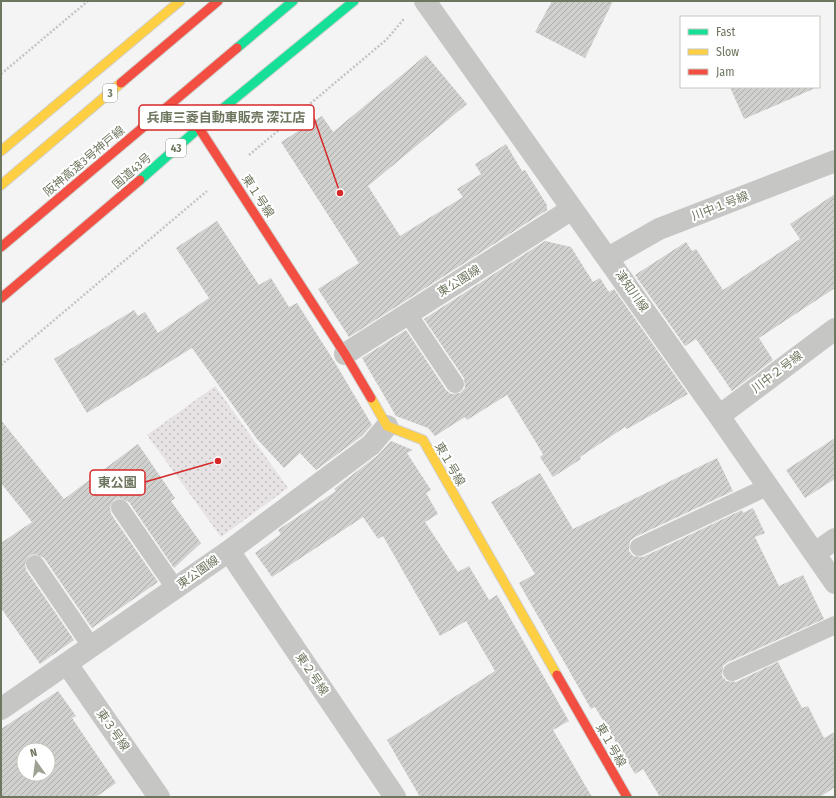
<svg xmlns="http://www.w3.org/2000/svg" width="836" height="798" viewBox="0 0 836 798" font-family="'Fira Sans Condensed','Noto Sans JP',sans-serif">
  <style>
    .grass { fill: url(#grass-dots) }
    .building { fill: url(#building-hatch); fill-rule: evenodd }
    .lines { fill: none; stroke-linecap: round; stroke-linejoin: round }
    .fast-casing { stroke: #d0d1cf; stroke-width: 11 }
    .slow-casing { stroke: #d0d1cf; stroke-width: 11 }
    .jam-casing { stroke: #d0d1cf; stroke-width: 11 }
    .path { stroke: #c4c4c2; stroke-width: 2.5; stroke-dasharray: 2 2; stroke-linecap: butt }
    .lane { stroke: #c6c7c5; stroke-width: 18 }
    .street { stroke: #c6c7c5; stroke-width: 22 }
    .fast { stroke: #16e098; stroke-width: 9 }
    .slow { stroke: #ffcf43; stroke-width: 9 }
    .jam { stroke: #f24e42; stroke-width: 9 }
    .labels { text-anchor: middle; stroke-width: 4; stroke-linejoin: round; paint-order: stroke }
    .shield { fill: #fff; stroke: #999f8e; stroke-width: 1 }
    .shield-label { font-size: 11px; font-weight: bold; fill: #6d765e }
    .street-label { font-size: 12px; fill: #6d765e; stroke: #fff }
    .leader { fill: none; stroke: #d62828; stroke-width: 1.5 }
    .callout-dot { fill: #d62828; stroke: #fff; stroke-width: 1.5 }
    .callout { fill: #fff; stroke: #d62828; stroke-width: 1.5 }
    .callout-label { font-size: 13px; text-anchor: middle; font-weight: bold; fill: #6d765e }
  </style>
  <defs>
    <pattern id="grass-dots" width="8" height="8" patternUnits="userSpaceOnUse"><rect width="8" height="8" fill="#e7e2e4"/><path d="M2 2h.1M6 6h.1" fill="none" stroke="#bfbcbc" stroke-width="1.8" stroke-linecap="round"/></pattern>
    <pattern id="building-hatch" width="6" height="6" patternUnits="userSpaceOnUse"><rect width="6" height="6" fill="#d0d0ce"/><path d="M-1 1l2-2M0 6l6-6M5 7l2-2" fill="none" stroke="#adadaa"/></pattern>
  </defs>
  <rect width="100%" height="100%" fill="#f5f4f5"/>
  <path class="grass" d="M215,386L288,488L221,537L147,435Z"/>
  <path class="building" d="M552,1H613L585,58L535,32Z
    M426,55L467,104L368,186L400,236L463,197L457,189L481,174L475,164L506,144L522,171L525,170L547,205V210L349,337L318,289L359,263L281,142L322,116L333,132Z
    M730,87H818L744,119Z
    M835,194V288L759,338L773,360L732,391L696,339L685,346L635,275L686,242L692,251L696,249L723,290L800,239L790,224Z
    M217,221L259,285L271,278L289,307L297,303L334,361L372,425L362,436L316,470L300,453L284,468L257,439L192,348L87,413L54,359L134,310L138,316L145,312L158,333L209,298L176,248Z
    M545,241L571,247L593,282L600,278L609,292L614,289L688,394L627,429L625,427L580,457L581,459L553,477L540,457L543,454L507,395L467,420L465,417L435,436L428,428L396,416L362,358L406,330L446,390L451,394L460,393L465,388L464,378L424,319Z
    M1,420L64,499L138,444L175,498L171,501L201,543L174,568L129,502L120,498L114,500L110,508L111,514L158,582L92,628L44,558L35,554L29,556L25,564L26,570L74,640L40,664L1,608V543L32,522L1,483Z
    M835,438V479L805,498L786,470Z
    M391,441L413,450L407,453L431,490L426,493L438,514L425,522L458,572L469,566L489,600L497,595L569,721L553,730L592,797H420L387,740L495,671L466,621L440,636L383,536L378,539L363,517L272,577L255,553L281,534L278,530L336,491L334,489L378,455Z
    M717,458L733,491L635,537L630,541L629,551L633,556L643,557L742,510L743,513L753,508L765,533L755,537L779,586L803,575L824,619L728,662L723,666L722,676L726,681L736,682L778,662L802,708L808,706L824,738L835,732V787L820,797H660L643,769L635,774L595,707L591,709L519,583L535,574L491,502L540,473L573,529Z
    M58,691L76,716L72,718L116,783L96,797H1V729ZM24,750H48V774H24Z"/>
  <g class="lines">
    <g class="fast-casing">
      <path id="fast" d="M237,48L293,1
        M140,180L199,128L354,1"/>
    </g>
    <g class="slow-casing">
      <path id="slow" d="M1,151L180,1
        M1,185L121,83
        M371,398L387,426L423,440L557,675"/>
    </g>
    <g class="jam-casing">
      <path id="jam" d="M121,83L218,1
        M199,128L345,354L371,398
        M1,247L237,48
        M1,298L140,180
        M557,675L627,797"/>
    </g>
    <path class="path" d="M1,74L88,1
      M249,155L386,40L404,19
      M1,365L207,191"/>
    <path class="lane" d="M408,314L455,384
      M120,508L175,588
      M639,547L769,486
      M35,564L91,646
      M732,672L835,625"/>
    <path class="street" d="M425,1L719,416L835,583
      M608,258L659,229L835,161
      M345,354L572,209
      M719,416L835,329
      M229,551L395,797
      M815,553L835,539
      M67,664L159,797
      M1,709L229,551L371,445L387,426"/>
    <use href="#fast" class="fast"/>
    <use href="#slow" class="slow"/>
    <use href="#jam" class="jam"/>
  </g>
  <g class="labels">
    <g class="shield">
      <rect x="103" y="84" width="14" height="18" rx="3"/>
      <rect x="166" y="139" width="20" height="18" rx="3"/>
    </g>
    <g class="shield-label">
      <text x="110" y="97">3</text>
      <text x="176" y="152">43</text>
    </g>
    <g class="street-label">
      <text transform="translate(84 161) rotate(-40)" y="4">阪神高速3号神戸線</text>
      <text transform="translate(132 171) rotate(-41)" y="4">国道43号</text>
      <text transform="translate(258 196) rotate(57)" y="4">東１号線</text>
      <text transform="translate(720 206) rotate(-21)" y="4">川中１号線</text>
      <text transform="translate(459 281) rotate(-32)" y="4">東公園線</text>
      <text transform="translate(632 291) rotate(55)" y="4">津知川線</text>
      <text transform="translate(777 372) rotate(-37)" y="4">川中２号線</text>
      <text transform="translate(450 464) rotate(60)" y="4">東１号線</text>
      <text transform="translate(198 572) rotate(-35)" y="4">東公園線</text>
      <text transform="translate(312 674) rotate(56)" y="4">東２号線</text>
      <text transform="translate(113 730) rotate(55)" y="4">東３号線</text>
      <text transform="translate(611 745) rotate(60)" y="4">東１号線</text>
    </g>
  </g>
  <path class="leader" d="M340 193L314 118M218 461L145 482"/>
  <g class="callout-dot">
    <circle cx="340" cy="193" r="4"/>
    <circle cx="218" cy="461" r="4"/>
  </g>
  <g class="callout">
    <rect x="139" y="105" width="175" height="25" rx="4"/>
    <rect x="90" y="470" width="55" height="25" rx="4"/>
  </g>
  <g class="callout-label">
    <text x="226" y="122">兵庫三菱自動車販売 深江店</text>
    <text x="117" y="487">東公園</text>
  </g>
  <rect width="836" height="798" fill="none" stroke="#6d765e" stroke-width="4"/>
  <rect x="680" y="16" width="140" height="72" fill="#ffffff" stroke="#c5c8bf"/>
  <rect x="688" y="29" width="20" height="6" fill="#16e098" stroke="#c5c8bf"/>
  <text x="716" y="36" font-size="12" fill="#6d765e">Fast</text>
  <rect x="688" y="49" width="20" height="6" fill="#ffcf43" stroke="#c5c8bf"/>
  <text x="716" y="56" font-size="12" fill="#6d765e">Slow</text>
  <rect x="688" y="69" width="20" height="6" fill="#f24e42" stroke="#c5c8bf"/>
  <text x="716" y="76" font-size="12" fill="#6d765e">Jam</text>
  <g transform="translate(36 762) rotate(346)"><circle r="19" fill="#ffffff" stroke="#c5c8bf"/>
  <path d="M0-3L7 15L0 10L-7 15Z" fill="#9da293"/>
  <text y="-6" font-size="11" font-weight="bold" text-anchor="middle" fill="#6d765e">N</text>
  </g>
</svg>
